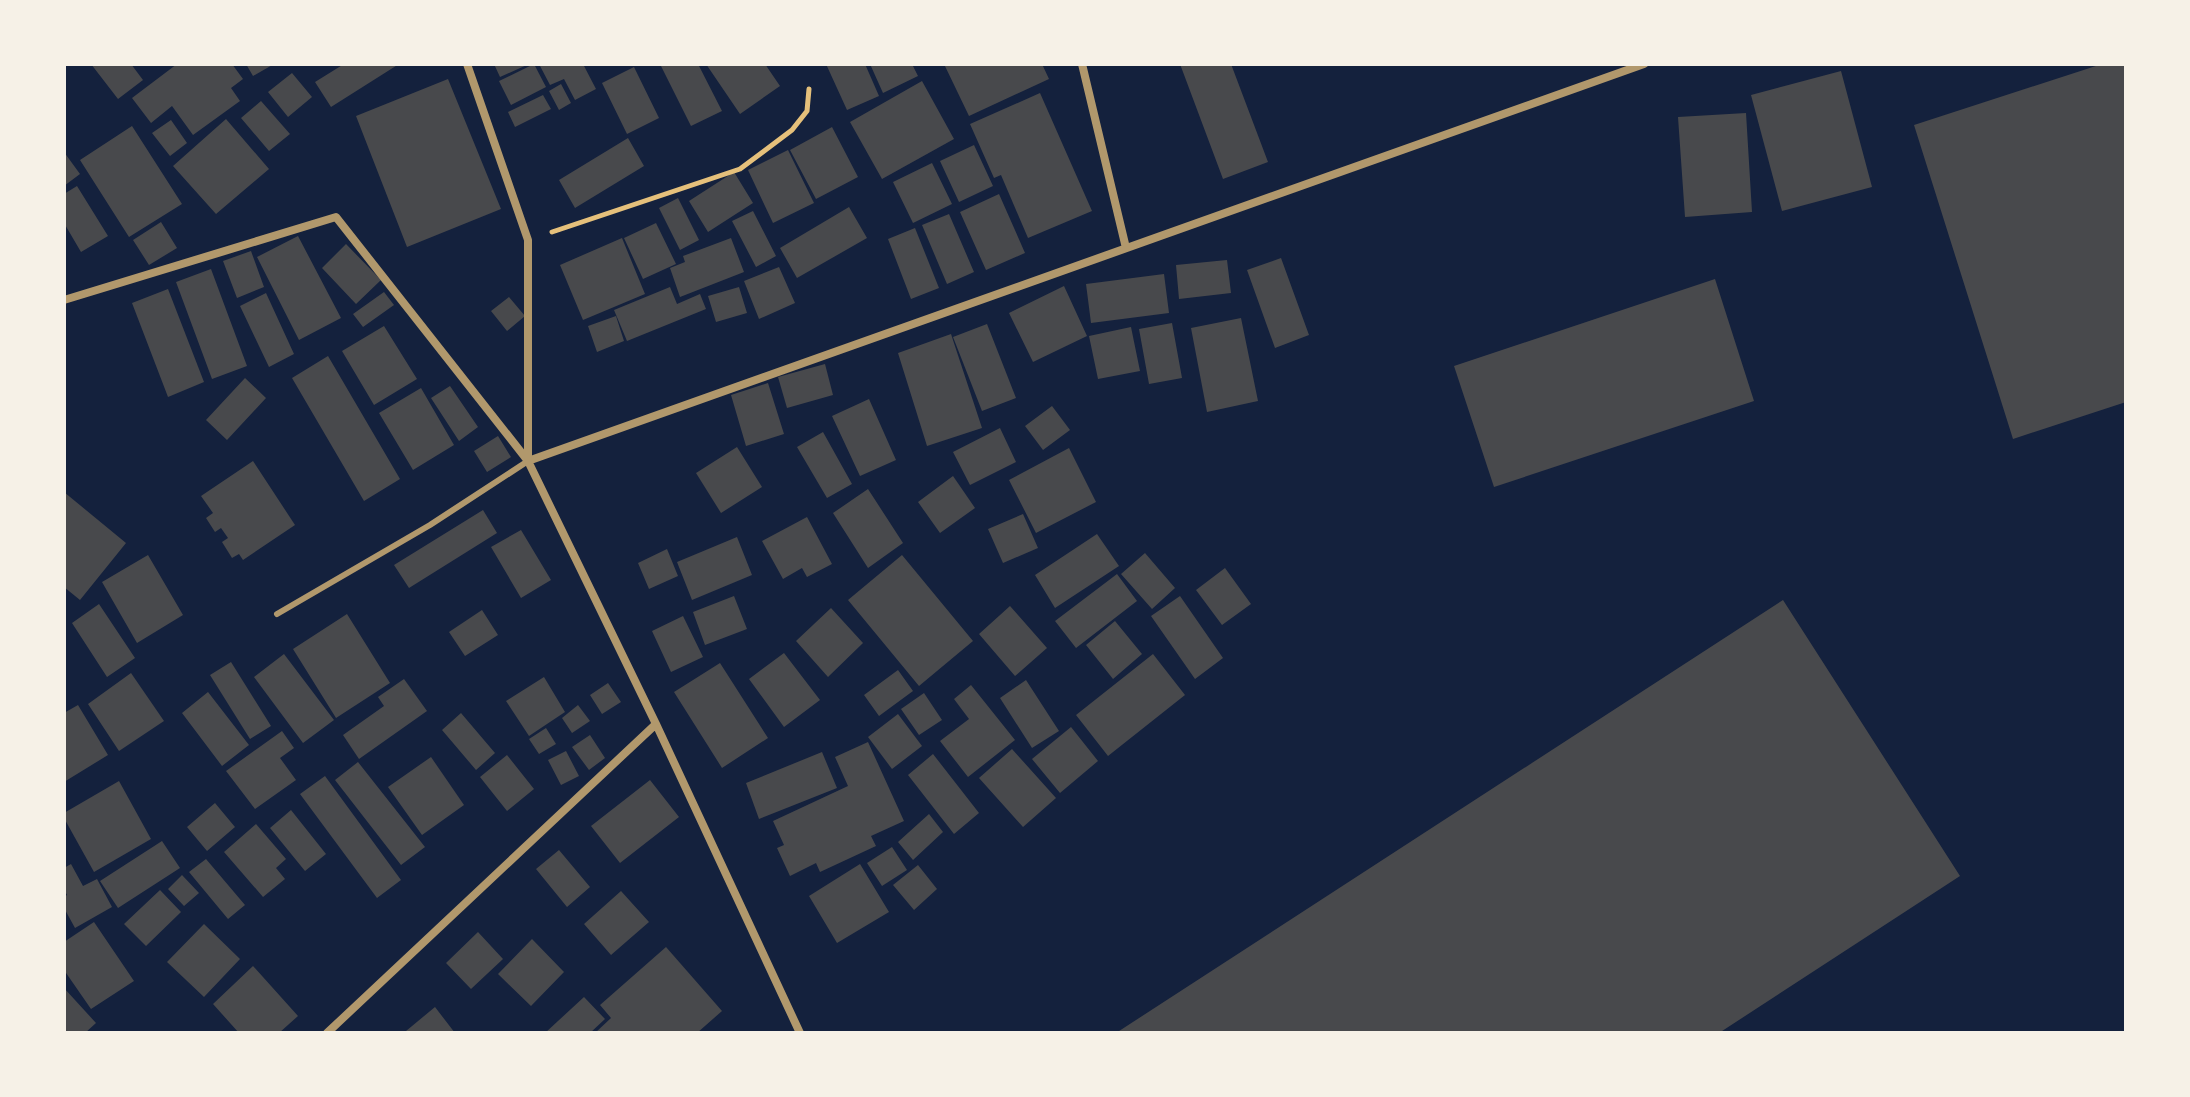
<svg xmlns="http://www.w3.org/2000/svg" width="2190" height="1097" viewBox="0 0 2190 1097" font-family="Karla,sans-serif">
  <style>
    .building { fill: #48494c }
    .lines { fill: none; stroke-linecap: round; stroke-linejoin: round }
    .path { stroke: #e5c07b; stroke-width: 5 }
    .service { stroke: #b1986c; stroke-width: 6 }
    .minor { stroke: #b1986c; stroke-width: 8 }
  </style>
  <rect width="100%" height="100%" fill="#14213d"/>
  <path class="building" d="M91,64H131L143,80L118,99Z
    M177,64H232L243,79L231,88L240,101L193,135L172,106L151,123L132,98Z
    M246,64H274L253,76Z
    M344,64H399L331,107L315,82Z
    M494,64H529L500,77Z
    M534,64L546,87L511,105L499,81Z
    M539,64H583L596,89L575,100L564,79L550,85Z
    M660,64H698L722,111L691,126Z
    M706,64H765L780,86L740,114Z
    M826,64H865L879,96L847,110Z
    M870,64H912L918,76L883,93Z
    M944,64H1042L1049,79L969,116Z
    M1180,64H1231L1268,162L1223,179Z
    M2102,64H2126V402L2013,439L1914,125Z
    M634,67L659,118L627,134L602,83Z
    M1841,71L1872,187L1782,211L1751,95Z
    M292,73L312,97L288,117L268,92Z
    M448,79L501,209L407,247L356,116Z
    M922,81L954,139L882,179L850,122Z
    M561,84L571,103L559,110L549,91Z
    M1040,93L1092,211L1028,238L1001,175L994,178L970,124Z
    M543,95L551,109L515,127L508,112Z
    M261,101L290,134L269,151L241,118Z
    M1746,113L1752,212L1685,217L1678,117Z
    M226,119L269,169L216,214L173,166Z
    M171,120L187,143L170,156L152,133Z
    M132,126L182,204L129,237L80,160Z
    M832,127L858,177L816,199L790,150Z
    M628,138L644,166L575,208L559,180Z
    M974,145L993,186L959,202L940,161Z
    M788,150L814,203L773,223L748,170Z
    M64,152L80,174L64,186Z
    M932,163L952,204L913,223L893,182Z
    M734,172L753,203L708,232L689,201Z
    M77,186L108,236L81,252L64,223V194Z
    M999,194L1025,253L986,270L960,212Z
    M678,198L699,240L680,250L659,208Z
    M849,207L867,238L797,278L780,248Z
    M753,211L776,256L756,267L732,221Z
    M949,214L974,272L947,284L922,225Z
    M161,222L177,248L149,265L133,240Z
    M656,223L676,264L643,279L624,238Z
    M915,228L939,288L911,299L888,239Z
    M298,236L341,318L299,340L257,257Z
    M622,238L645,294L583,320L560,265Z
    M731,238L744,272L680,297L670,268L685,262L683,256Z
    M346,244L381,280L356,304L322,268Z
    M251,251L264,287L237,298L223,261Z
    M1281,258L1309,335L1275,348L1247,270Z
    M1227,260L1231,293L1179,299L1176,265Z
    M779,267L795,303L759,319L744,281Z
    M211,269L247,366L212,379L176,282Z
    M1164,274L1169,313L1091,323L1086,284Z
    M1715,279L1754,401L1494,487L1454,366Z
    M1064,286L1087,336L1033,362L1009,313Z
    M670,287L677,304L700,294L706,309L627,341L614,310Z
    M739,287L747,313L716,322L708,296Z
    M168,289L204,382L168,397L132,303Z
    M384,292L394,305L363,327L353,314Z
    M266,293L294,354L269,367L240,306Z
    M509,297L525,316L507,331L491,311Z
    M616,316L624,341L597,352L588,326Z
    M1241,318L1258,401L1207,412L1191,328Z
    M1172,323L1182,378L1149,384L1139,329Z
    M987,324L1016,398L982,411L953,337Z
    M384,326L417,379L374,405L342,351Z
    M1131,327L1140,371L1098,379L1089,336Z
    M951,334L982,428L927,446L898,353Z
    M328,356L400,479L364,501L292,378Z
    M825,364L833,395L787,408L778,377Z
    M245,378L266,398L227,440L206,420Z
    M768,383L784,434L746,446L731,395Z
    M450,386L478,427L459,441L431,398Z
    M421,388L454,445L413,470L379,413Z
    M869,399L896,460L860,476L832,416Z
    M1052,406L1070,430L1043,450L1025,426Z
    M1000,428L1016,462L970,485L953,452Z
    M823,432L852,484L827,498L797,447Z
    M498,436L511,457L487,472L474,451Z
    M737,447L762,487L721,513L696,473Z
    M1069,448L1096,502L1036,533L1009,480Z
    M253,461L295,525L243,560L239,554L232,558L222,542L228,538L221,528L215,532L206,518L213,513L201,496Z
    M953,476L975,508L940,533L918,502Z
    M868,489L903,543L868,568L833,513Z
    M64,492L126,543L80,600L64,587Z
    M483,510L497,533L409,588L394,565Z
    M1023,514L1038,548L1003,563L988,529Z
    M807,517L832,564L807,577L802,568L783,579L762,541Z
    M521,530L551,580L521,598L491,547Z
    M1097,534L1119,566L1055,608L1035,575Z
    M737,537L752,575L692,600L677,562Z
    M667,549L678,576L649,589L638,563Z
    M1145,553L1175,588L1152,609L1121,574Z
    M148,555L183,615L137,643L102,582Z
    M902,555L973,641L919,686L848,600Z
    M1225,568L1251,604L1222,625L1196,590Z
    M1117,574L1137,601L1076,648L1055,621Z
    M734,596L747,629L705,645L693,612Z
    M1180,596L1223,658L1195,679L1151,616Z
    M1783,600L1960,876L1719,1033H1116Z
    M99,604L135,658L107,677L72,623Z
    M1010,606L1047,648L1015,676L979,634Z
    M831,608L863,643L828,677L796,641Z
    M482,610L498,635L465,656L449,632Z
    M347,614L390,683L336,718L293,649Z
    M683,616L703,657L671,672L652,631Z
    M1115,621L1142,654L1113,679L1086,645Z
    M784,653L820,700L784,727L749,679Z
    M284,654L334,720L303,743L254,677Z
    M1153,654L1185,695L1108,756L1076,715Z
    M231,662L271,726L250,739L210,675Z
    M720,663L768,738L722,768L674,692Z
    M898,670L913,691L879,716L864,695Z
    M131,673L164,721L119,751L88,704Z
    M544,677L565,712L529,736L506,701Z
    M404,679L427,711L359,759L343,735L384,706L378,697Z
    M1026,680L1059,731L1032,748L1000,698Z
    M608,683L621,702L602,714L590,695Z
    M971,685L1015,740L968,777L940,741L969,719L954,699Z
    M208,692L249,745L222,766L182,713Z
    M924,693L942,720L919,735L901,709Z
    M78,705L108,755L64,782V713Z
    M578,705L590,721L572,733L562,718Z
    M461,713L495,753L476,770L442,730Z
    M898,714L922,746L892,769L868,737Z
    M1071,727L1098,761L1060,793L1032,759Z
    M546,728L556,744L539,754L529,739Z
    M282,731L294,748L280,758L296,780L255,809L226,771Z
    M590,735L605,758L589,770L572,747Z
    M868,742L904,821L871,836L876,846L820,872L816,863L790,876L777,848L784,845L773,821L848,786L835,757Z
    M1012,749L1056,798L1023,827L979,778Z
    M566,751L579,776L561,785L548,760Z
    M822,752L837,788L759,819L746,783Z
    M933,754L979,813L954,834L908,775Z
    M507,755L534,789L507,811L480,777Z
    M431,757L464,805L422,835L388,787Z
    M358,762L425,847L401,865L335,780Z
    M325,776L401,880L377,898L300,794Z
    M650,780L679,817L620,863L591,826Z
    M119,781L151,839L94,872L64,818V813Z
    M215,803L235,827L207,851L187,827Z
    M291,810L326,854L305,871L270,828Z
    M929,814L943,832L913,860L898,842Z
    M256,824L286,859L276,868L285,879L263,897L224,852Z
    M162,841L180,868L118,908L100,881Z
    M892,847L907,870L882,886L867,863Z
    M559,850L590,887L567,907L536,869Z
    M206,859L245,905L228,919L189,872Z
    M71,864L83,886L97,879L112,907L75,928L64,908V897L67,895L64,889V868Z
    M860,864L889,912L837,943L809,896Z
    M918,865L937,889L914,910L893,885Z
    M182,875L199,893L184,906L168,889Z
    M160,890L181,912L146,946L124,924Z
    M621,891L649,922L611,955L584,924Z
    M94,922L134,981L91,1009L64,970V942Z
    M204,924L240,959L204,997L167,962Z
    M478,932L503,959L471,989L446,963Z
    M532,939L564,972L531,1006L498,974Z
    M666,947L722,1011L697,1033H595L611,1018L600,1005Z
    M253,966L298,1016L279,1033H239L213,1004Z
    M64,988L96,1023L85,1033H64Z
    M584,997L605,1019L590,1033H545Z
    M435,1007L455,1033H408L406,1031Z"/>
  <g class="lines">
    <path class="path" d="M552,232L740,169L792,130L807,111L809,89"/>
    <path class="service" d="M277,614L430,525L528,461"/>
    <path class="minor" d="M467,64L528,240V461
      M1082,64L1126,248
      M64,300L336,217L528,461L656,724L800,1033
      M528,461L1644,64
      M327,1033L656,724"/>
  </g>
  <rect width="2190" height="1097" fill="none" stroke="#f6f1e7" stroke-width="132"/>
</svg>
